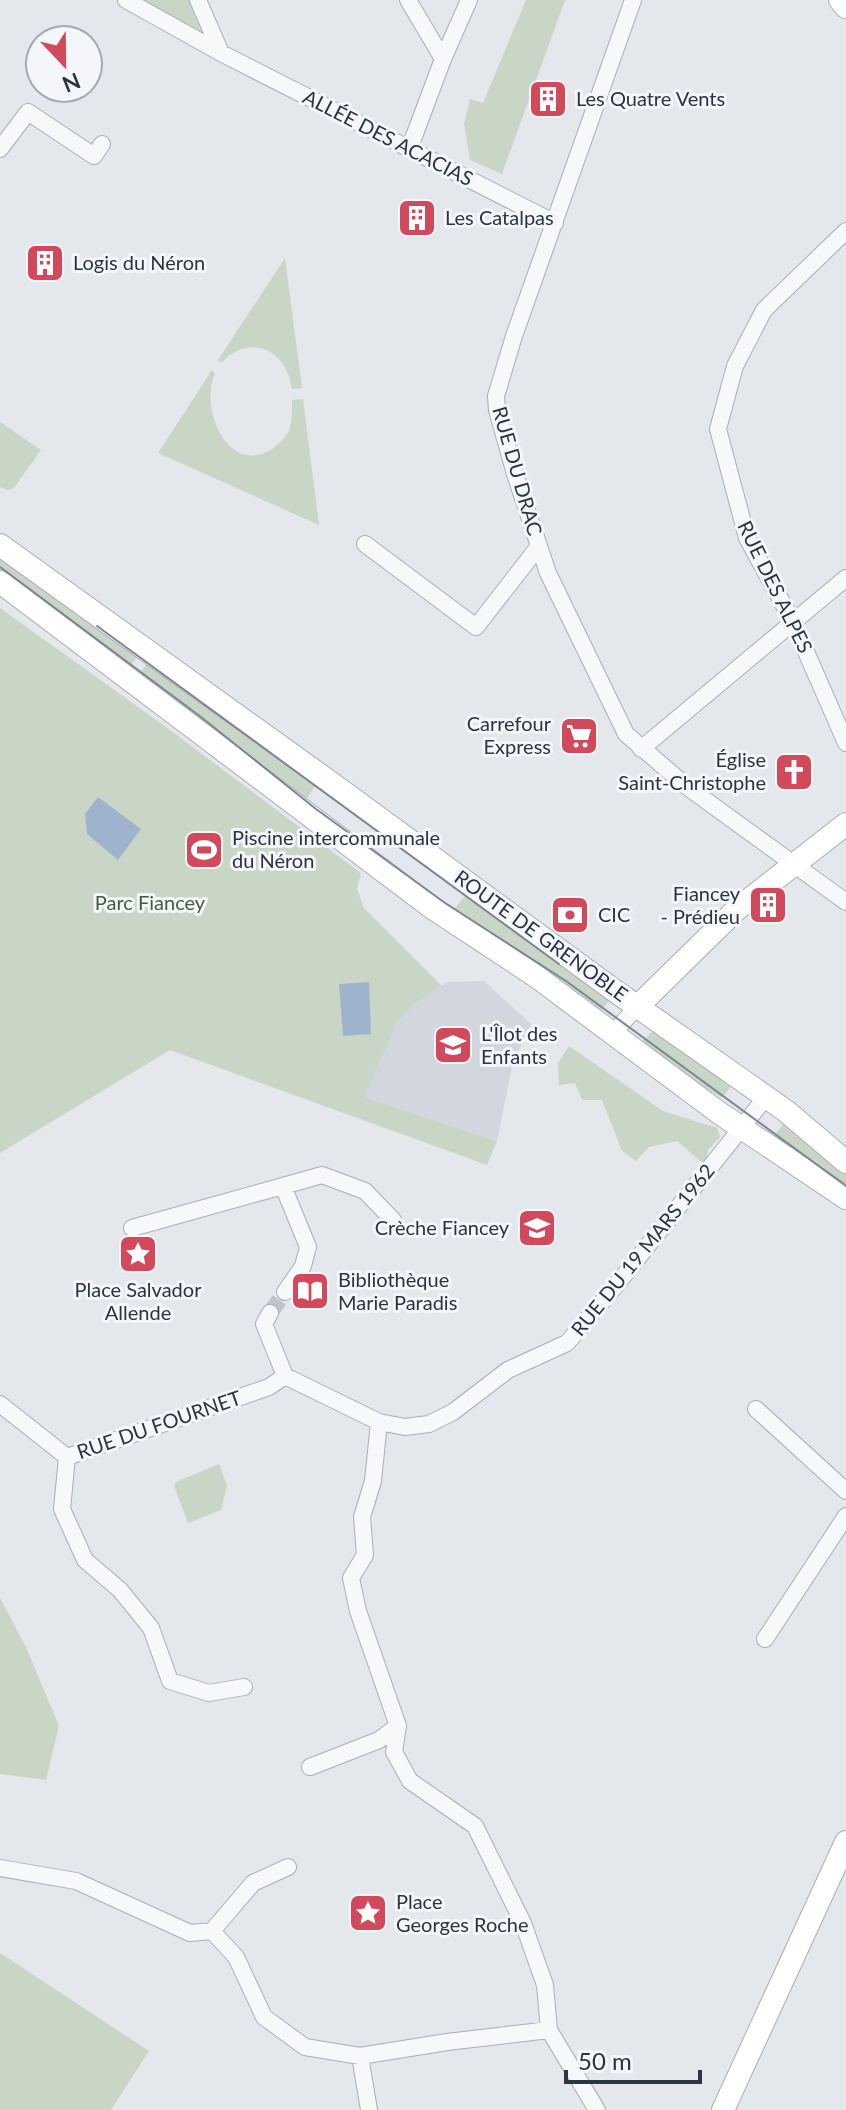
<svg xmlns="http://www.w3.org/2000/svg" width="846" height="2110" viewBox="0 0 846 2110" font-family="Lato,sans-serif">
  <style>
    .built { fill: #d2d6de }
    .green { fill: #c9d6c5 }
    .water { fill: #9fb4cc }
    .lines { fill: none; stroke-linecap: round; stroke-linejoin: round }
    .street-tunnel { stroke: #bfc3cb; stroke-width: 16; stroke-dasharray: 16 8; stroke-linecap: butt }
    .street-casing { stroke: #a9aeb7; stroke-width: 18 }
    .secondary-casing { stroke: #a9aeb7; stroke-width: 24 }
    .street { stroke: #f7f8fa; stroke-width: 16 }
    .secondary { stroke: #fff; stroke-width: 22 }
    .tram { stroke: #7d8696; stroke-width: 2 }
    .labels { text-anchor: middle; stroke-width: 6; stroke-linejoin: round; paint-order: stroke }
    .poi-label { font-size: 20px; fill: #2b3445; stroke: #f4f6f9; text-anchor: start }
    .street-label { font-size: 20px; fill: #2b3445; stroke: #f4f6f9 }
    .park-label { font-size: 20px; fill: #3f6138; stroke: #f4f6f9 }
  </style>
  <rect width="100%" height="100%" fill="#e4e7ec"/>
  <path class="built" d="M484,981L531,1024L513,1062L497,1141L363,1097L393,1027L402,1015L415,1003L448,982Z"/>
  <path class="green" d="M126,0H199L221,53Z
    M526,0H565L502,174L470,160L464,124L470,99L483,103Z
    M285,258L302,388L292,389C287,350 250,332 221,363L218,360Z
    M212,370L215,374C199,407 227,477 272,449C278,445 286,437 289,431C292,422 292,410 292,400L303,399L319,525L158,453Z
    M0,422L41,450L14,488L8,490L0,487Z
    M0,551L141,652L128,669L0,573Z
    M0,608L166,727L361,873L357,889L364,908L442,986L415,1003L397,1022L364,1097L497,1141L487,1165L170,1050L0,1153Z
    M150,659L319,781L303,804L137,677Z
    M469,891L612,996L598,1015L451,913Z
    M656,1028L735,1081L722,1098L708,1089L705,1092L640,1043Z
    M569,1046L663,1111L717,1128L720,1137L708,1150L707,1160L704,1164L677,1141L649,1147L636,1161L622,1151L602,1100H582L575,1083L559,1085L558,1063Z
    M784,1123L846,1169V1191L773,1137Z
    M219,1464L227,1486L221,1510L188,1523L174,1486L176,1482Z
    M0,1598L26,1647L59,1726L46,1780L0,1774Z
    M0,1953L149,2051L111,2110H0Z"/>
  <path class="water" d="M98,797L141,829L118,860L87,834L85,814Z
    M369,982L371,1034L343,1036L339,984Z"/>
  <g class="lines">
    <path class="street-tunnel" d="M270,1313L285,1292"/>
    <g class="street-casing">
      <path id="street" d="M126,0L221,53L555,223
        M198,0L221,53
        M408,0L443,59L410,147
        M633,0L514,336L496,396L497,410L515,474L548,573L626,734L686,786L846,902
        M443,59L469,0
        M0,149L28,112L94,156L102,144
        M846,231L764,310L735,366L718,429L747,538L793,622L846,743
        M365,544L476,627L539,546
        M641,749L846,578
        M613,1033L637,1007
        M283,1186L322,1175L365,1191L393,1220
        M132,1228L283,1186L308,1247L303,1266L285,1292
        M270,1313L264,1324L285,1376
        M285,1376L379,1422L405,1427L429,1424L453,1412L508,1370L567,1343L618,1283L766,1097
        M0,1404L67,1457L269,1387L285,1376
        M756,1409L846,1491
        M379,1422L373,1481L362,1517L365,1555L351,1578L358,1611L398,1726L394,1752L410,1781L475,1826L523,1923L545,1985L549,2030L597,2110
        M67,1457L62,1509L85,1560L120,1590L151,1628L170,1681L209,1693L244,1687
        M765,1639L846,1516
        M310,1767L379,1740L398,1726
        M0,1868L76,1881L190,1933L212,1931L236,1957L264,2017L305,2047L360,2056L447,2042L549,2030
        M212,1931L253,1883L288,1867
        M360,2056L369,2110"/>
    </g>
    <g class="secondary-casing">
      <path id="secondary" d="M840,0L846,7
        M0,545L327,780L615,991L786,1111L846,1162
        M0,582L431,907L537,977L718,1112L846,1198
        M637,1007L737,909L846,824
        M723,2110L846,1842"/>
    </g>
    <use href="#street" class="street"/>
    <use href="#secondary" class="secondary"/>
    <path class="tram" d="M0,567L201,717L316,809L445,903L566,981L846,1186
      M97,626L559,964"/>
  </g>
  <defs>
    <g id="building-square" transform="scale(2)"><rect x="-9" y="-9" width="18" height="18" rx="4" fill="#d1495b" stroke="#f4f6f9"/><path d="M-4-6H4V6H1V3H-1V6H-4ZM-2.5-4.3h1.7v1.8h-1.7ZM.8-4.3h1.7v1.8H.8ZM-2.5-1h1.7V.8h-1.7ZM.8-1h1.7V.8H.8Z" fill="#fff"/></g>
    <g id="supermarket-square" transform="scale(2)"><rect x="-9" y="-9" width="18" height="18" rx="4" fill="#d1495b" stroke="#f4f6f9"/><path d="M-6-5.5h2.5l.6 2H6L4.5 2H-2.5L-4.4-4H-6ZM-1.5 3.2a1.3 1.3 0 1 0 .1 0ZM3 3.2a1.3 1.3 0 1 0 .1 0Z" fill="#fff"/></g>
    <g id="church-square" transform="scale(2)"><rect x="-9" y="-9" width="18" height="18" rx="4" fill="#d1495b" stroke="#f4f6f9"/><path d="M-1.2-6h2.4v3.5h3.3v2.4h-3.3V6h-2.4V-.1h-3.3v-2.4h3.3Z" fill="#fff"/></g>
    <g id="stadium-square" transform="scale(2)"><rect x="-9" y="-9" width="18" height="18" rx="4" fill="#d1495b" stroke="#f4f6f9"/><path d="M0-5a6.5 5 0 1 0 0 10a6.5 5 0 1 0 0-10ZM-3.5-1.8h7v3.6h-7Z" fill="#fff"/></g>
    <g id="bank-square" transform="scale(2)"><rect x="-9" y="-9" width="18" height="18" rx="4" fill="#d1495b" stroke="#f4f6f9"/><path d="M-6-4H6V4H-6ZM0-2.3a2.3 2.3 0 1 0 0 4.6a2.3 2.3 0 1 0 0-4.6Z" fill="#fff"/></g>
    <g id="school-square" transform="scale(2)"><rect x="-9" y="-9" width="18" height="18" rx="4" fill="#d1495b" stroke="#f4f6f9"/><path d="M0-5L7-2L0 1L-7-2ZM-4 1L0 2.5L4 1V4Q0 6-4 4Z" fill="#fff"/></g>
    <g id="sight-square" transform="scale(2)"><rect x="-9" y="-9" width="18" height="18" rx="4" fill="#d1495b" stroke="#f4f6f9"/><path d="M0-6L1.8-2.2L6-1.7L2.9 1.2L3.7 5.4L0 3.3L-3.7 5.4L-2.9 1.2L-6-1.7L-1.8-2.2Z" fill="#fff"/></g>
    <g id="library-square" transform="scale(2)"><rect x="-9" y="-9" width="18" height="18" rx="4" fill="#d1495b" stroke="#f4f6f9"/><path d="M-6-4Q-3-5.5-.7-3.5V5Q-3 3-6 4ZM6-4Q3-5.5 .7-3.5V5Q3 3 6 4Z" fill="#fff"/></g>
  </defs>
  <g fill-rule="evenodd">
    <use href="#building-square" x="548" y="99"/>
    <use href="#building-square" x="417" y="218"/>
    <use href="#building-square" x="45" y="263"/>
    <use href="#supermarket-square" x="579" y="736"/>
    <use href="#church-square" x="794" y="772"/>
    <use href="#stadium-square" x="204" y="850"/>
    <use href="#building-square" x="768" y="905"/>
    <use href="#bank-square" x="570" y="915"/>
    <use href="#school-square" x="453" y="1045"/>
    <use href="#school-square" x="537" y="1228"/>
    <use href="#sight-square" x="138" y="1254"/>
    <use href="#library-square" x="310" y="1291"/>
    <use href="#sight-square" x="368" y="1913"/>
  </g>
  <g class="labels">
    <g class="poi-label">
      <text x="576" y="106">Les Quatre Vents</text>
      <text x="445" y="225">Les Catalpas</text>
      <text x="73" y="270">Logis du Néron</text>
      <text x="551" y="731" text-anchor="end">Carrefour<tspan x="551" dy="23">Express</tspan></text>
      <text x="766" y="767" text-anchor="end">Église<tspan x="766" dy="23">Saint-Christophe</tspan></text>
      <text x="232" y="845">Piscine intercommunale<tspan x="232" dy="23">du Néron</tspan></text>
      <text x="740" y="901" text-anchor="end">Fiancey<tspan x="740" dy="23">- Prédieu</tspan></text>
      <text x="598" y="922">CIC</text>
      <text x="481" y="1041">L'Îlot des<tspan x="481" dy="23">Enfants</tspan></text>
      <text x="509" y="1235" text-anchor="end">Crèche Fiancey</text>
      <text x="338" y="1287">Bibliothèque<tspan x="338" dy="23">Marie Paradis</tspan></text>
      <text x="138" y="1297" text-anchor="middle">Place Salvador<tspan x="138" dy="23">Allende</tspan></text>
      <text x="396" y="1909">Place<tspan x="396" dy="23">Georges Roche</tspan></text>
    </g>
    <g class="street-label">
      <text transform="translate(388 138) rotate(27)" y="7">ALLÉE DES ACACIAS</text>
      <text transform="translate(517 471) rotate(74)" y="7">RUE DU DRAC</text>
      <text transform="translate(775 587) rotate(64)" y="7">RUE DES ALPES</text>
      <text transform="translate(541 936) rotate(36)" y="7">ROUTE DE GRENOBLE</text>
      <text transform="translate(643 1250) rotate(-51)" y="7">RUE DU 19 MARS 1962</text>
      <text transform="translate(159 1425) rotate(-19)" y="7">RUE DU FOURNET</text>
    </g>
    <g class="park-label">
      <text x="150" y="910">Parc Fiancey</text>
    </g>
  </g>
  <g transform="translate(64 64) rotate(158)"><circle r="38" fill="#f4f6f9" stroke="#a4a8b1" stroke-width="2"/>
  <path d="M0-6L14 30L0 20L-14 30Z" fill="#d1495b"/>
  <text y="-12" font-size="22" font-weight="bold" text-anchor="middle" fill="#2b3445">N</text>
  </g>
  <path d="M566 2070v12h134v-12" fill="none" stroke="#2b3445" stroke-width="4"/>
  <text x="578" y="2070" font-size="24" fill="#2b3445" stroke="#f4f6f9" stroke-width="6" paint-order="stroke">50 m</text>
</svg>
